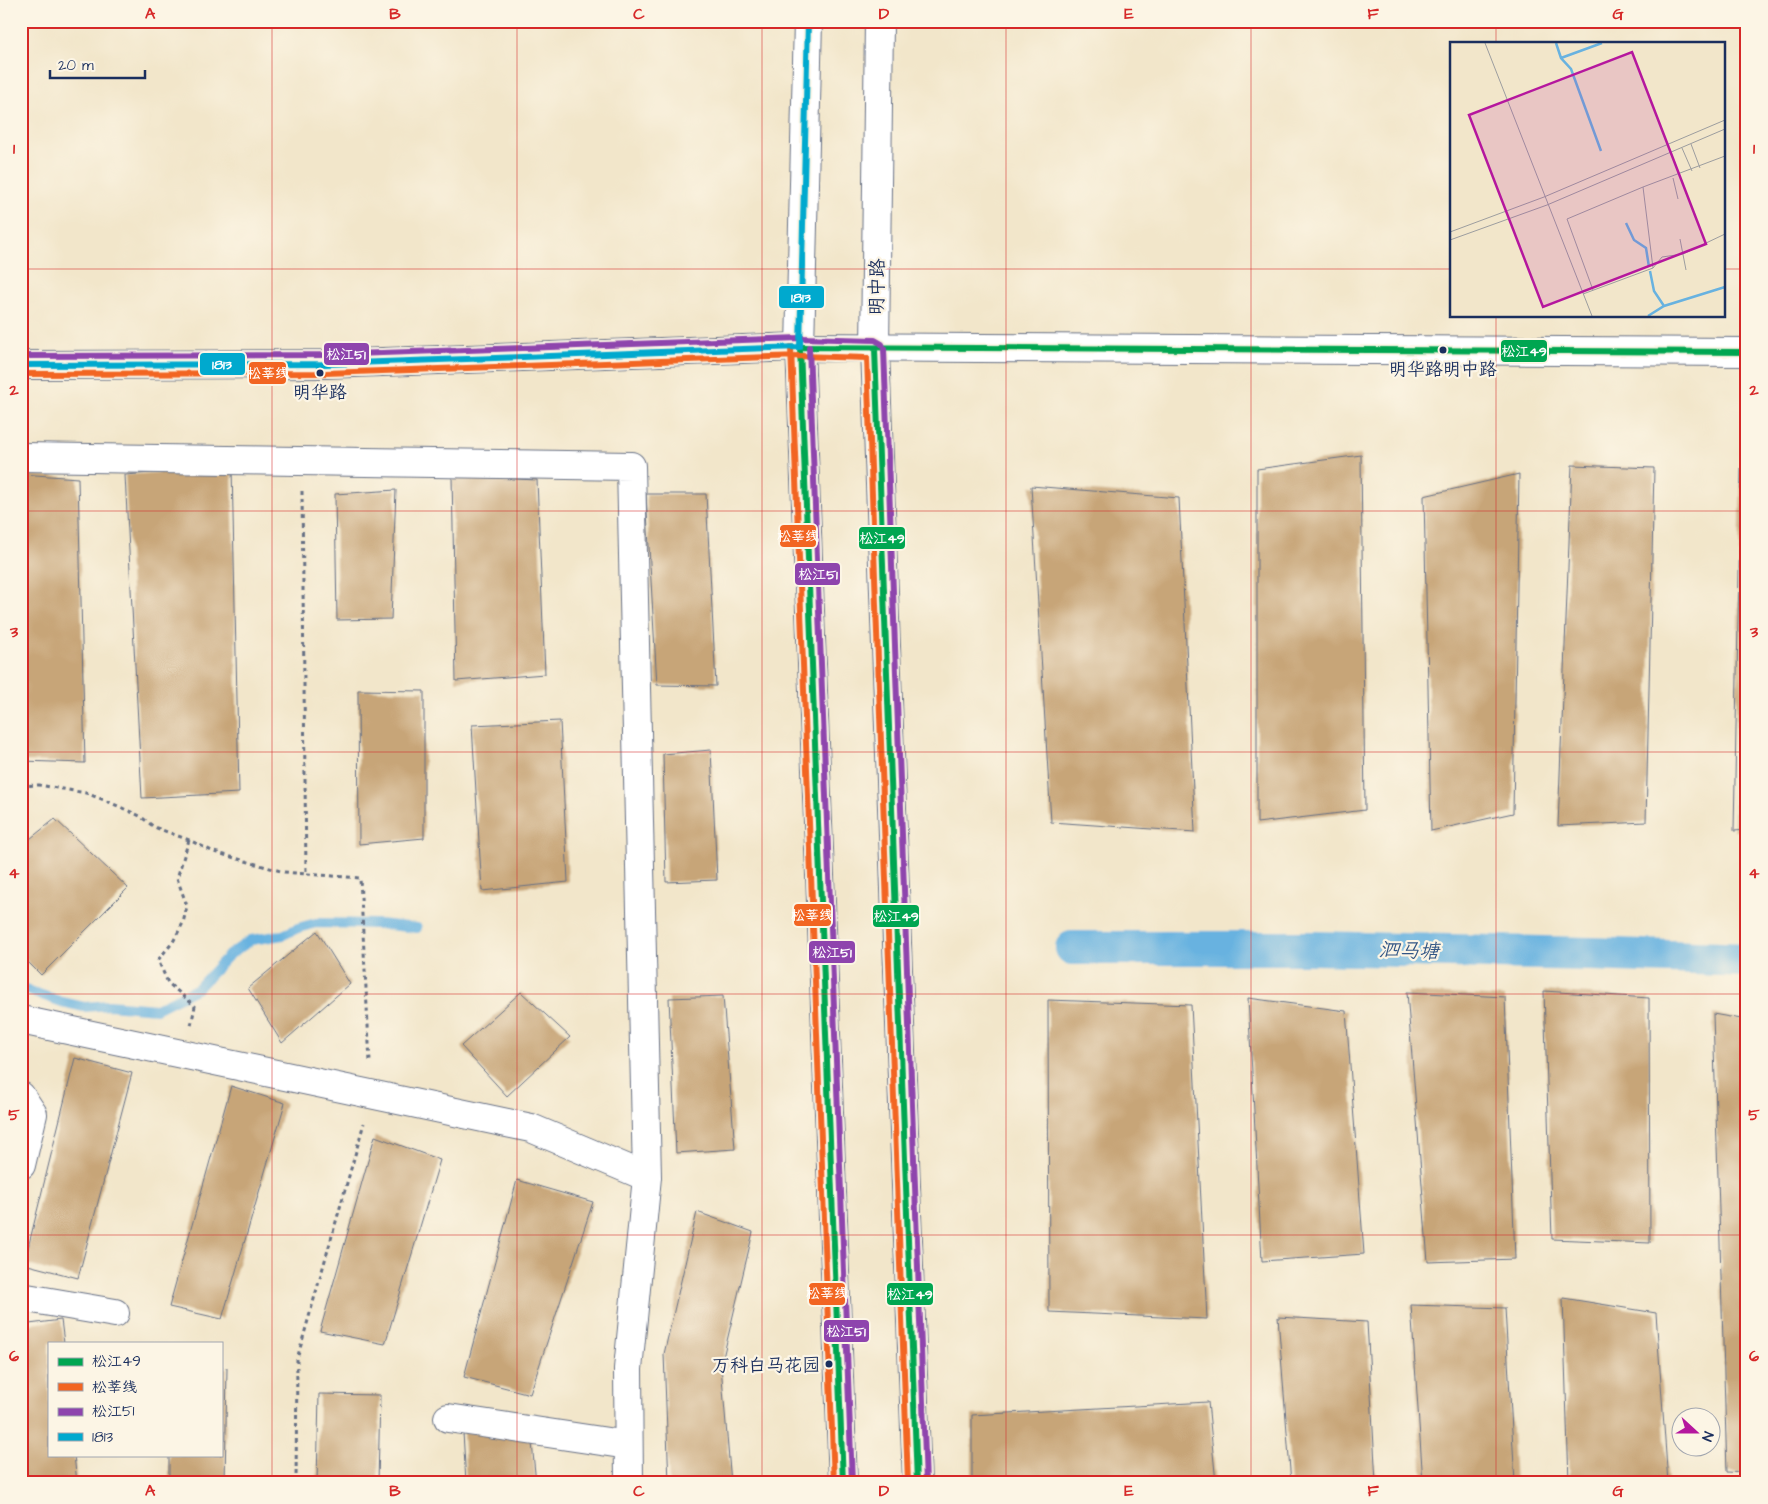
<svg xmlns="http://www.w3.org/2000/svg" width="1768" height="1504" viewBox="0 0 1768 1504" font-family="'Architects Daughter','LXGW WenKai TC',sans-serif">
  <style>
    .lines { fill: none; stroke-linecap: round; stroke-linejoin: round }
    .stream { stroke: #68b2e0; stroke-width: 10 }
    .canal { stroke: #68b2e0; stroke-width: 34 }
    .building { fill: #c7a578 }
    .minor-casing { stroke: #666f84; stroke-width: 30 }
    .major-casing { stroke: #666f84; stroke-width: 30 }
    .path { stroke: #666f84; stroke-width: 3; stroke-dasharray: 4 4; stroke-linecap: butt }
    .minor { stroke: #fff; stroke-width: 28 }
    .major { stroke: #fff; stroke-width: 28 }
    .bus-1-casing { stroke: #fcf5e5; stroke-width: 10 }
    .bus-2-casing { stroke: #fcf5e5; stroke-width: 10 }
    .bus-3-casing { stroke: #fcf5e5; stroke-width: 10 }
    .bus-4-casing { stroke: #fcf5e5; stroke-width: 10 }
    .bus-1 { stroke: #00a651; stroke-width: 6 }
    .bus-2 { stroke: #f26522; stroke-width: 6 }
    .bus-3 { stroke: #8e44ad; stroke-width: 6 }
    .bus-4 { stroke: #00a9ce; stroke-width: 6 }
    .grid { fill: none; stroke: #d62828; stroke-width: 1; stroke-opacity: 0.55 }
    .bus-dot { fill: #1b2f5e; stroke: #fcf5e5; stroke-width: 2 }
    .labels { text-anchor: middle; stroke-width: 4.5; stroke-linejoin: round; paint-order: stroke }
    .bus-label { font-size: 18px; fill: #1b2f5e; stroke: #fcf5e5 }
    .street-label { font-size: 19px; fill: #1b2f5e; stroke: #fcf5e5 }
    .water-label { font-size: 20px; font-style: italic; fill: #325685; stroke: #fcf5e5 }
    .inset-river { fill: none; stroke: #68b2e0; stroke-width: 2.5 }
    .inset-road { fill: none; stroke: #9c9d9f; stroke-width: 1 }
    .view { fill: #b5179e; fill-opacity: 0.15; stroke: #b5179e; stroke-width: 2.5 }
    .inset-edge { fill: none; stroke: #1b2f5e; stroke-width: 2.5 }
    .line-badge { stroke: #fcf5e5; stroke-width: 2 }
    .badge-label { font-size: 14px; text-anchor: middle; font-weight: bold; fill: #fff }
    .neatline { fill: none; stroke: #d62828; stroke-width: 2 }
    .grid-label { font-size: 16px; text-anchor: middle; font-weight: bold; fill: #d62828 }
  </style>
  <rect width="100%" height="100%" fill="#fcf5e5"/>
  <filter id="ink" filterUnits="userSpaceOnUse"><feTurbulence type="fractalNoise" baseFrequency=".02" numOctaves="2"/><feDisplacementMap in="SourceGraphic" scale="10" xChannelSelector="R" yChannelSelector="G"/><feConvolveMatrix kernelMatrix="1 2 1 2 8 2 1 2 1" color-interpolation-filters="sRGB"/></filter>
  <filter id="wash" filterUnits="userSpaceOnUse"><feTurbulence type="fractalNoise" baseFrequency=".0096" numOctaves="4" result="noise"/><feDisplacementMap in="SourceGraphic" scale="20" xChannelSelector="R" yChannelSelector="G"/><feGaussianBlur stdDeviation="1.12" result="paint"/><feColorMatrix in="noise" values="0 0 0 0 0 0 0 0 0 0 0 0 0 0 0 0 0 1.4 0 .05"/><feComposite in="paint" operator="in"/></filter>
  <g filter="url(#wash)">
    <rect width="100%" height="100%" fill="#f2e6ca"/>
    <g class="lines">
      <path class="stream" d="M21,988L62,1002L84,1007L109,1005L156,1009L198,988L229,955L251,940L283,935L298,928L316,923L379,924L417,928"/>
      <path class="canal" d="M1072,948H1312L1591,954L1747,960"/>
    </g>
    <g id="blocks">
      <path class="building" d="M1361,455L1365,810L1257,823V469Z
        M1572,465L1654,468L1646,822L1558,826Z
        M232,467L239,793L142,798L125,475Z
        M1741,468H1747V830L1734,831Z
        M21,474L78,478L85,763L21,761Z
        M1519,474L1513,813L1431,831L1424,496Z
        M452,476L537,480L545,674L456,681Z
        M1031,486L1179,498L1195,832L1051,822Z
        M396,490L391,619L337,620L335,494Z
        M646,494H706L716,686L657,685Z
        M358,690L424,691V838L359,844Z
        M560,721L568,882L482,891L472,725Z
        M711,750L717,880L666,882L663,754Z
        M55,819L128,888L41,975L21,955V846Z
        M317,931L350,984L282,1043L248,988Z
        M1544,991L1649,998L1650,1243L1552,1239Z
        M521,992L570,1037L507,1096L461,1046Z
        M1407,992L1505,997L1515,1259L1428,1262Z
        M723,996L735,1149L676,1153L669,998Z
        M1248,998L1346,1011L1364,1254L1262,1261Z
        M1048,1000L1191,1005L1207,1319L1049,1312Z
        M1713,1014L1747,1020V1473L1727,1472Z
        M75,1058L132,1073L78,1278L24,1264Z
        M231,1086L285,1103L222,1319L169,1307Z
        M375,1136L440,1160L385,1344L320,1331Z
        M517,1180L593,1202L530,1394L464,1377Z
        M697,1212L753,1232L721,1366L731,1483H669L664,1354Z
        M1563,1298L1656,1313L1668,1483H1569Z
        M1411,1305L1505,1308L1515,1483H1423Z
        M1278,1317L1367,1322L1376,1483H1291Z
        M61,1320L64,1343H49V1455H74L77,1483H21V1325Z
        M221,1367L227,1368L225,1483H169V1455H221Z
        M319,1394L380,1395L378,1483H317Z
        M1208,1402L1216,1483H972V1415Z
        M463,1432L531,1433L536,1483H466Z"/>
    </g>
  </g>
  <g filter="url(#ink)">
    <use href="#blocks" fill-opacity="0" stroke="#666f84" stroke-width="1"/>
    <g class="lines">
      <g class="minor-casing">
        <path id="minor" d="M21,365L326,364L800,347L1747,352
          M21,457L631,466L647,1177
          M21,1020L531,1128L647,1177L628,1369L629,1483
          M21,1096L33,1114L21,1165
          M21,1297L115,1313
          M448,1418L628,1445"/>
      </g>
      <g class="major-casing">
        <path id="major" d="M808,21L800,347L843,1483
          M879,21L875,349L917,1483"/>
      </g>
      <path class="path" d="M302,491L306,874L360,878L370,1062
        M21,786L39,785L86,793L109,802L140,816L154,827L189,840L214,852L284,872L306,874
        M189,840L177,878L187,906L183,923L173,942L158,960L168,983L195,1006L191,1026
        M296,1483L297,1359L364,1123"/>
      <use href="#minor" class="minor"/>
      <use href="#major" class="major"/>
      <g class="bus-1-casing">
        <path id="bus-1" d="M875,349L917,1483
          M843,1483L800,347L1747,352"/>
      </g>
      <g class="bus-2-casing">
        <path id="bus-2" d="M791,347L834,1483
          M21,374L326,373L800,356L867,358L908,1483"/>
      </g>
      <g class="bus-3-casing">
        <path id="bus-3" d="M809,347L852,1483
          M21,356L326,355L800,338L875,340L882,344L884,349L926,1483"/>
      </g>
      <g class="bus-4-casing">
        <path id="bus-4" d="M21,365L326,364L800,347L808,21"/>
      </g>
      <use href="#bus-1" class="bus-1"/>
      <use href="#bus-2" class="bus-2"/>
      <use href="#bus-3" class="bus-3"/>
      <use href="#bus-4" class="bus-4"/>
    </g>
  </g>
  <path class="grid" d="M272,21V1483M517,21V1483M762,21V1483M1006,21V1483M1251,21V1483M1496,21V44M21,269H1452M1724,269H1747M1496,316V1483M21,511H1747M21,752H1747M21,994H1747M21,1235H1747"/>
  <g class="bus-dot">
    <circle cx="1443" cy="350" r="4.5"/>
    <circle cx="320" cy="373" r="4.5"/>
    <circle cx="829" cy="1364" r="4.5"/>
  </g>
  <g class="labels">
    <g class="bus-label">
      <text x="1443" y="375">明华路明中路</text>
      <text x="320" y="398">明华路</text>
      <text x="820" y="1371" text-anchor="end">万科白马花园</text>
    </g>
    <g class="street-label">
      <text transform="translate(876 287) rotate(-89)" y="7">明中路</text>
    </g>
    <g class="water-label">
      <text transform="translate(1409 950) rotate(2)" y="7">泗马塘</text>
    </g>
  </g>
  <g transform="translate(1450 42)">
    <rect width="275" height="275" fill="#f2e6ca"/>
    <path class="inset-river" d="M106,1L111,16L121,27L151,109M111,16L152,1M176,181L184,198L196,206L199,225M200,229L204,249L214,264M198,274L214,264L275,245"/>
    <path class="inset-road" d="M35,1L142,274M241,102L250,126M232,106L242,129M223,136L228,157M0,190L94,155L275,78M230,197L236,228M0,198L97,163L275,87M203,226L212,215L233,212L275,192M143,248L117,177L193,145M133,252L203,226L193,145L275,114"/>
    <path class="view" d="M182,10L256,202L93,265L19,73Z"/>
    <rect width="275" height="275" class="inset-edge"/>
  </g>
  <g class="line-badge">
    <rect x="778" y="285" width="47" height="24" rx="5" fill="#00a9ce"/>
    <rect x="1500" y="339" width="48" height="24" rx="5" fill="#00a651"/>
    <rect x="323" y="342" width="47" height="24" rx="5" fill="#8e44ad"/>
    <rect x="199" y="352" width="47" height="24" rx="5" fill="#00a9ce"/>
    <rect x="248" y="361" width="39" height="24" rx="5" fill="#f26522"/>
    <rect x="779" y="524" width="38" height="24" rx="5" fill="#f26522"/>
    <rect x="858" y="526" width="48" height="24" rx="5" fill="#00a651"/>
    <rect x="794" y="562" width="47" height="24" rx="5" fill="#8e44ad"/>
    <rect x="793" y="903" width="39" height="24" rx="5" fill="#f26522"/>
    <rect x="872" y="904" width="48" height="24" rx="5" fill="#00a651"/>
    <rect x="808" y="940" width="48" height="24" rx="5" fill="#8e44ad"/>
    <rect x="808" y="1282" width="38" height="24" rx="5" fill="#f26522"/>
    <rect x="886" y="1282" width="48" height="24" rx="5" fill="#00a651"/>
    <rect x="823" y="1319" width="47" height="24" rx="5" fill="#8e44ad"/>
  </g>
  <g class="badge-label">
    <text x="801" y="302">1813</text>
    <text x="1524" y="356">松江49</text>
    <text x="346" y="359">松江51</text>
    <text x="222" y="369">1813</text>
    <text x="268" y="378">松莘线</text>
    <text x="798" y="541">松莘线</text>
    <text x="882" y="543">松江49</text>
    <text x="818" y="579">松江51</text>
    <text x="812" y="920">松莘线</text>
    <text x="896" y="921">松江49</text>
    <text x="832" y="957">松江51</text>
    <text x="827" y="1298">松莘线</text>
    <text x="910" y="1299">松江49</text>
    <text x="846" y="1336">松江51</text>
  </g>
  <rect width="1768" height="1504" fill="none" stroke="#fcf5e5" stroke-width="55"/>
  <rect x="48" y="1342" width="175" height="115" fill="#fcf5e5" stroke="#a2a6af"/>
  <rect x="58" y="1358" width="25" height="8" fill="#00a651" stroke="#a2a6af"/>
  <text x="92" y="1366" font-size="15" fill="#1b2f5e">松江49</text>
  <rect x="58" y="1383" width="25" height="8" fill="#f26522" stroke="#a2a6af"/>
  <text x="92" y="1392" font-size="15" fill="#1b2f5e">松莘线</text>
  <rect x="58" y="1408" width="25" height="8" fill="#8e44ad" stroke="#a2a6af"/>
  <text x="92" y="1416" font-size="15" fill="#1b2f5e">松江51</text>
  <rect x="58" y="1433" width="25" height="8" fill="#00a9ce" stroke="#a2a6af"/>
  <text x="92" y="1442" font-size="15" fill="#1b2f5e">1813</text>
  <g transform="translate(1696 1432) rotate(111)"><circle r="24" fill="#fcf5e5" stroke="#a2a6af"/>
  <path d="M0-4L9 19L0 12L-9 19Z" fill="#b5179e"/>
  <text y="-8" font-size="14" font-weight="bold" text-anchor="middle" fill="#1b2f5e">N</text>
  </g>
  <path d="M50 70v8h95v-8" fill="none" stroke="#1b2f5e" stroke-width="2.5"/>
  <text x="58" y="70" font-size="15" fill="#1b2f5e" stroke="#fcf5e5" stroke-width="4" paint-order="stroke">20 m</text>
  <rect x="28" y="28" width="1712" height="1448" class="neatline"/>
  <g class="grid-label">
    <text x="150" y="19">A</text>
    <text x="395" y="19">B</text>
    <text x="639" y="19">C</text>
    <text x="884" y="19">D</text>
    <text x="1129" y="19">E</text>
    <text x="1373" y="19">F</text>
    <text x="1618" y="19">G</text>
    <text x="14" y="154">1</text>
    <text x="1754" y="154">1</text>
    <text x="14" y="395">2</text>
    <text x="1754" y="395">2</text>
    <text x="14" y="637">3</text>
    <text x="1754" y="637">3</text>
    <text x="14" y="878">4</text>
    <text x="1754" y="878">4</text>
    <text x="14" y="1120">5</text>
    <text x="1754" y="1120">5</text>
    <text x="14" y="1361">6</text>
    <text x="1754" y="1361">6</text>
    <text x="150" y="1496">A</text>
    <text x="395" y="1496">B</text>
    <text x="639" y="1496">C</text>
    <text x="884" y="1496">D</text>
    <text x="1129" y="1496">E</text>
    <text x="1373" y="1496">F</text>
    <text x="1618" y="1496">G</text>
  </g>
</svg>
